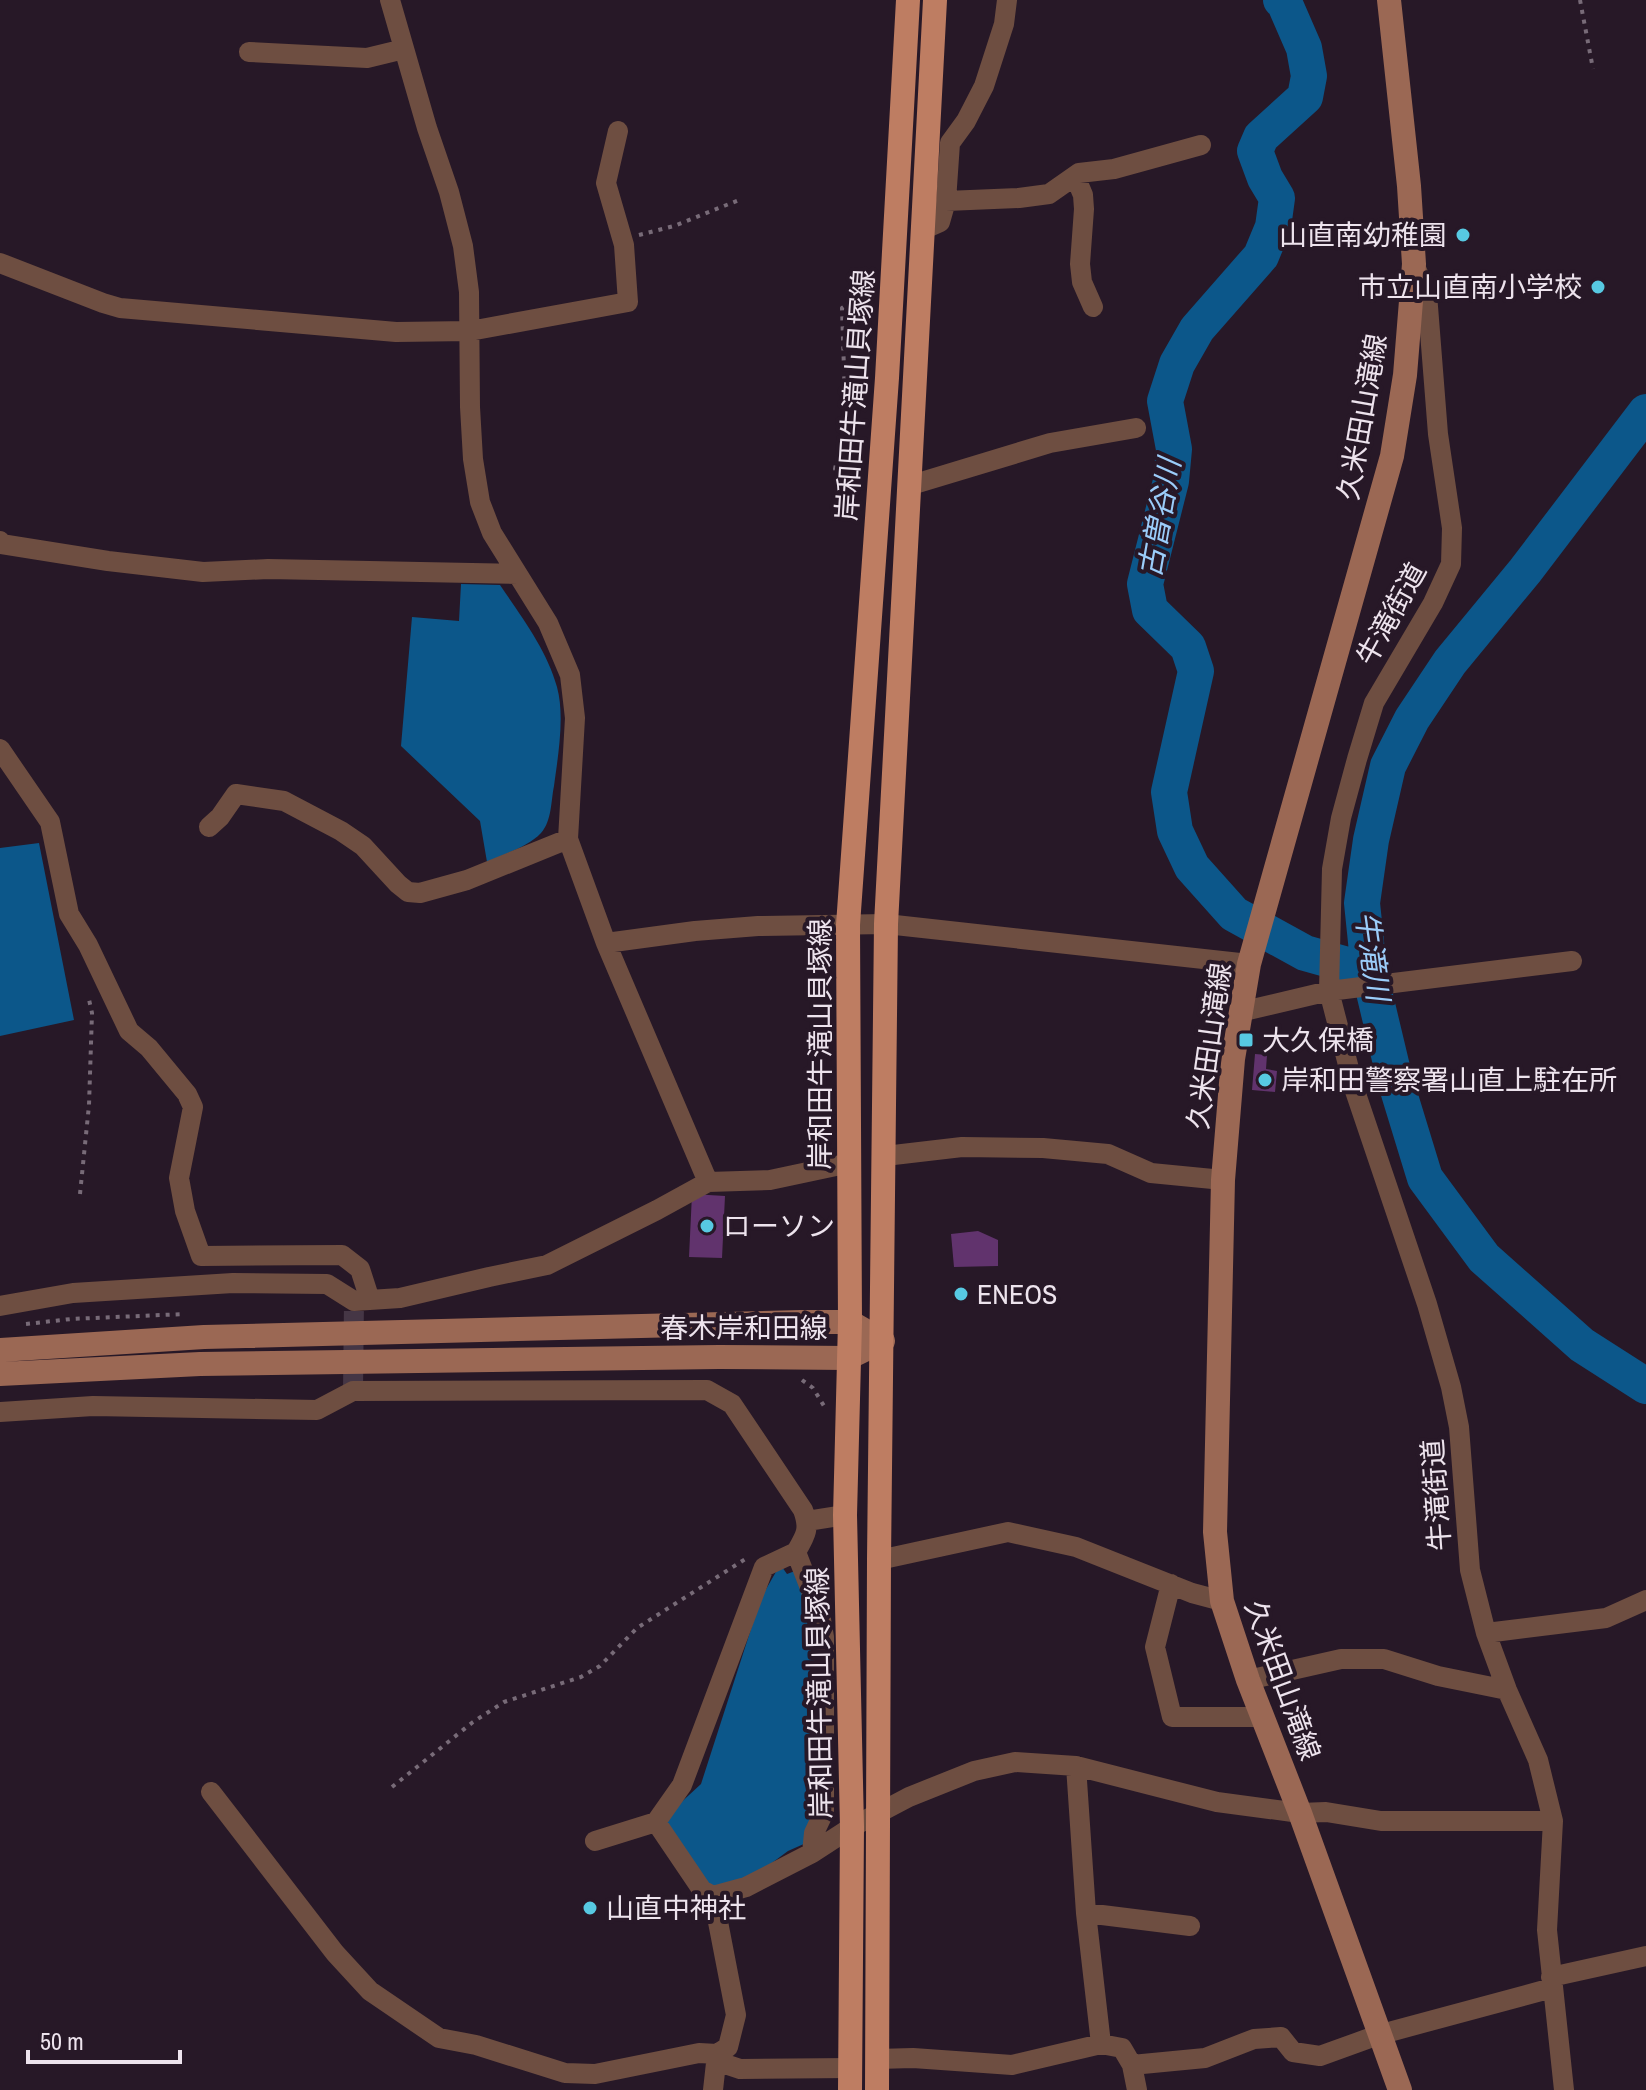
<svg xmlns="http://www.w3.org/2000/svg" width="1646" height="2090" viewBox="0 0 1646 2090" font-family="'Archivo Narrow','Noto Sans JP',sans-serif">
  <style>
    .water { fill: #0c578a }
    .lines { fill: none; stroke-linecap: round; stroke-linejoin: round }
    .river { stroke: #0c578a; stroke-width: 36 }
    .building { fill: #61336d }
    .street-tunnel { stroke: #453645; stroke-width: 20; stroke-dasharray: 20 10; stroke-linecap: butt }
    .path { stroke: #786b78; stroke-width: 4; stroke-dasharray: 4 6; stroke-linecap: butt }
    .street { stroke: #6e4e41; stroke-width: 20 }
    .secondary { stroke: #9b6854; stroke-width: 24 }
    .primary { stroke: #be7d62; stroke-width: 24 }
    .poi-dot { fill: #57c9e2; stroke: #271827; stroke-width: 3 }
    .labels { text-anchor: middle; stroke-width: 8; stroke-linejoin: round; paint-order: stroke }
    .poi-label { font-size: 28px; fill: #ede3ed; stroke: #271827; text-anchor: start }
    .street-label { font-size: 28px; fill: #ede3ed; stroke: #271827 }
    .water-label { font-size: 30px; font-style: italic; fill: #9bcdfa; stroke: #271827 }
  </style>
  <rect width="100%" height="100%" fill="#271827"/>
  <path class="water" d="M461,584L500,585C521,616 547,650 557,687C565,716 558,756 554,786C551,800 552,821 541,833C528,847 504,854 487,862L480,821L401,746L412,617L459,621Z
    M39,843L74,1020L0,1036V848Z
    M782,1567L787,1574L795,1571L815,1624L818,1804L806,1843L788,1851L753,1877L715,1887L697,1876L663,1819L701,1784L761,1598L777,1570Z"/>
  <g class="lines">
    <path class="river" d="M1281,0L1284,2L1304,48L1309,76L1305,97L1261,137L1255,151L1265,178L1277,198L1273,227L1261,256L1197,329L1177,364L1165,401L1174,449L1171,481L1145,584L1150,610L1188,647L1196,671L1169,792L1175,831L1192,867L1234,914L1305,953L1369,971
      M1646,412L1525,571L1450,662L1412,719L1388,766L1371,840L1362,903L1369,971L1395,1080L1425,1178L1484,1258L1582,1345L1646,1386"/>
  </g>
  <path class="building" d="M1255,1054L1267,1055L1266,1069L1277,1071L1275,1092L1252,1090Z
    M692,1194L725,1196L722,1258L689,1257Z
    M978,1231L998,1240V1266L954,1267L951,1234Z"/>
  <g class="lines">
    <path class="street-tunnel" d="M353,1391L354,1301"/>
    <path class="path" d="M1580,0L1593,69
      M639,235L674,226L739,200
      M858,489L835,469L843,428L845,401L842,308L871,288
      M80,1194L89,1105L92,1013L88,995
      M26,1324L71,1319L185,1314
      M802,1380L813,1388L824,1406
      M392,1787L473,1722L504,1702L581,1677L600,1666L637,1628L747,1558"/>
    <path class="street" d="M390,0L427,128L449,192L463,246L469,292L470,407L473,459L480,502L492,533L548,623L570,675L575,718L568,839L606,943L708,1182
      M249,52L367,58L404,49
      M1075,176L1083,195L1084,209L1080,264L1082,282L1093,307
      M946,201L950,143L966,121L984,86L1004,24L1007,0
      M922,230L940,222L946,201L1019,198L1049,194L1079,173L1114,169L1201,145
      M0,263L103,303L120,308L396,332L470,331L628,302L624,245L606,183L618,131
      M1414,264L1427,294L1438,434L1452,528L1451,564L1433,603L1374,703L1357,759L1341,818L1332,869L1329,991L1572,961
      M908,486L1050,443L1136,428
      M0,541L1,544L108,561L203,572L268,569L517,574
      M0,749L50,822L69,914L88,945L129,1031L149,1048L187,1094L193,1107L179,1178L185,1211L201,1256L342,1255L360,1269L370,1300
      M209,827L220,817L236,794L284,801L341,831L363,846L398,884L408,892L420,893L467,880L568,839
      M606,943L695,931L758,926L886,924L1249,964
      M1240,1012L1329,991L1354,1088L1427,1304L1451,1387L1459,1427L1470,1570L1486,1633L1507,1690L1538,1760L1553,1821L1547,1930L1564,2090
      M885,1156L962,1147L1043,1148L1108,1154L1151,1173L1223,1180
      M0,1306L73,1293L233,1283L327,1284L354,1301L400,1298L489,1277L547,1265L657,1210L708,1182L770,1180L850,1163
      M0,1412L93,1406L317,1410L353,1391L707,1390L732,1404L803,1510C810,1529 806,1535 796,1552L820,1614L824,1637V1812L814,1833L812,1853
      M807,1521L845,1515
      M879,1560L1008,1532L1076,1547L1192,1593L1222,1601
      M1171,1584L1155,1647L1172,1717H1262
      M1486,1633L1606,1618L1646,1600
      M1248,1680L1341,1659H1384L1438,1676L1507,1690
      M1076,1766L1086,1913L1101,2044
      M211,1792L335,1953L370,1991L439,2038L476,2045L565,2073L595,2074L699,2053L717,2054L728,2047L736,2015L713,1896
      M656,1822L682,1785L764,1567L796,1552
      M595,1841L656,1822L702,1890L713,1896L746,1887L812,1853L852,1827L909,1797L974,1771L1015,1762L1076,1766L1217,1802L1300,1813L1326,1812L1381,1821H1553
      M1086,1913L1190,1926
      M1551,1977L1646,1956
      M877,2059L913,2058L1012,2065L1101,2044L1122,2048L1132,2065L1137,2090
      M716,2061L740,2069L850,2068
      M1132,2065L1205,2058L1254,2039L1281,2037L1293,2052L1320,2056L1378,2035L1552,1988
      M713,2090L717,2054"/>
    <path class="secondary" d="M1389,0L1409,186L1414,264L1405,375L1392,456L1249,964L1233,1059L1223,1180L1215,1532L1222,1601L1248,1680L1300,1813L1400,2090
      M0,1350L204,1337L801,1322H850L883,1341
      M0,1374L200,1364L719,1357L848,1358L883,1341"/>
    <path class="primary" d="M850,2090L852,1827L845,1515L850,1322L848,925L887,378L908,0
      M877,2090L879,1560L886,924L935,0"/>
  </g>
  <g class="poi-dot">
    <circle cx="1463" cy="235" r="8"/>
    <circle cx="1598" cy="287" r="8"/>
    <rect x="1238" y="1032" width="16" height="16" rx="4"/>
    <circle cx="1265" cy="1080" r="8"/>
    <circle cx="707" cy="1226" r="8"/>
    <circle cx="961" cy="1294" r="8"/>
    <circle cx="590" cy="1908" r="8"/>
  </g>
  <g class="labels">
    <g class="poi-label">
      <text x="1447" y="245" text-anchor="end">山直南幼稚園</text>
      <text x="1582" y="297" text-anchor="end">市立山直南小学校</text>
      <text x="1262" y="1050">大久保橋</text>
      <text x="1281" y="1090">岸和田警察署山直上駐在所</text>
      <text x="723" y="1236">ローソン</text>
      <text x="977" y="1304">ENEOS</text>
      <text x="606" y="1918">山直中神社</text>
    </g>
    <g class="street-label">
      <text transform="translate(855 395) rotate(-86)" y="10">岸和田牛滝山貝塚線</text>
      <text transform="translate(1362 417) rotate(-80)" y="10">久米田山滝線</text>
      <text transform="translate(1391 614) rotate(-61)" y="10">牛滝街道</text>
      <text transform="translate(820 1044) rotate(-90)" y="10">岸和田牛滝山貝塚線</text>
      <text transform="translate(1209 1046) rotate(-82)" y="10">久米田山滝線</text>
      <text x="744" y="1338">春木岸和田線</text>
      <text transform="translate(1436 1495) rotate(-94)" y="10">牛滝街道</text>
      <text transform="translate(1283 1680) rotate(70)" y="10">久米田山滝線</text>
      <text transform="translate(819 1693) rotate(-91)" y="10">岸和田牛滝山貝塚線</text>
    </g>
    <g class="water-label">
      <text transform="translate(1160 518) rotate(-80)" y="10">古曽谷川</text>
      <text transform="translate(1372 956) rotate(82)" y="10">牛滝川</text>
    </g>
  </g>
  <path d="M28 2050v12h152v-12" fill="none" stroke="#ede3ed" stroke-width="4"/>
  <text x="40" y="2050" font-size="24" fill="#ede3ed" stroke="#271827" stroke-width="6" paint-order="stroke">50 m</text>
</svg>
